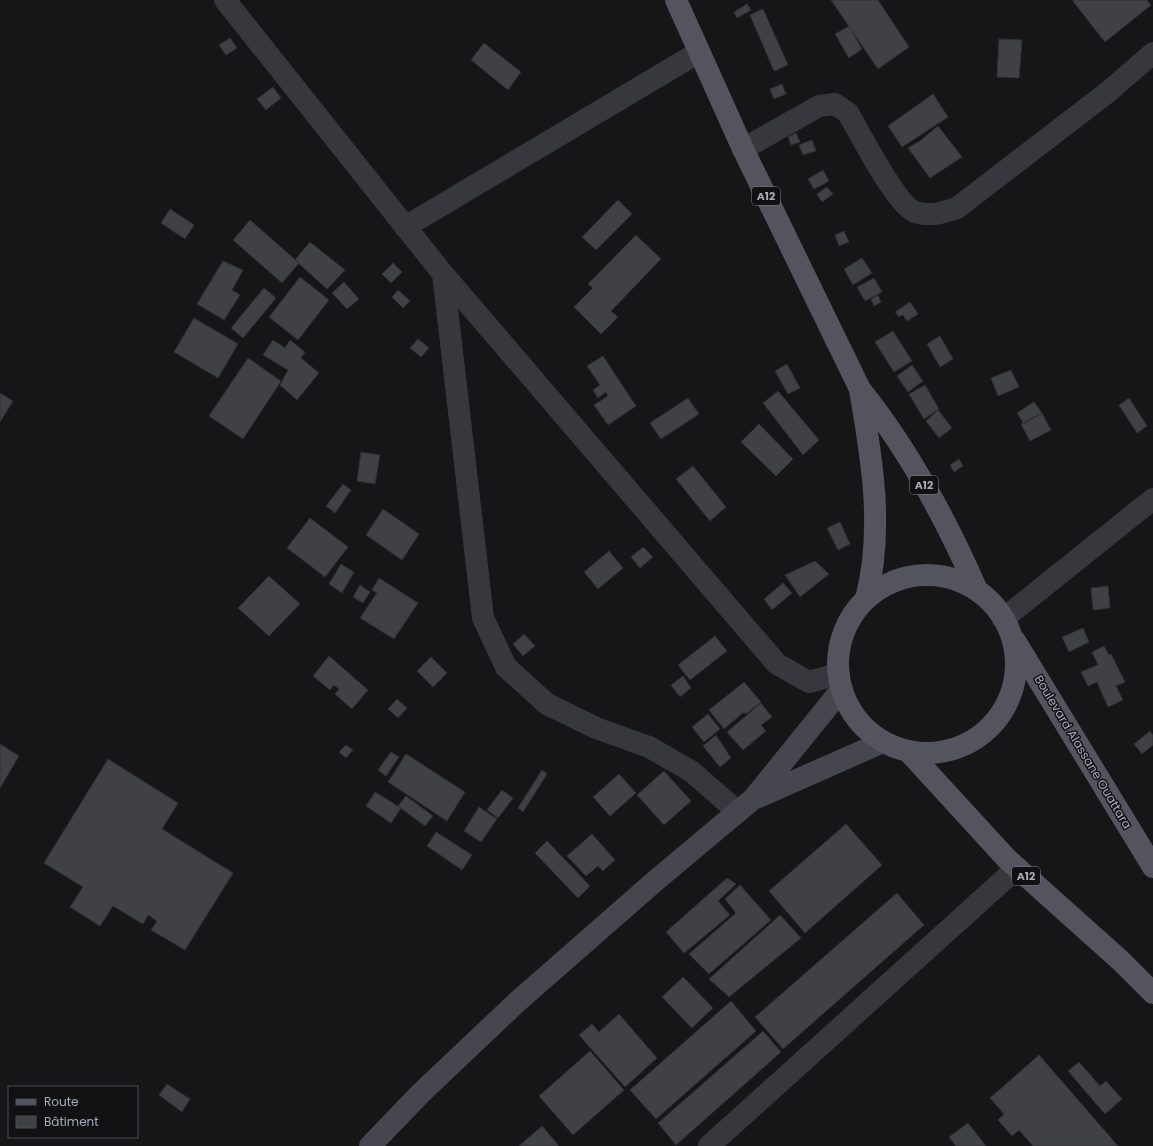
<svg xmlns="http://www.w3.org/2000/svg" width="1153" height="1146" viewBox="0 0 1153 1146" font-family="Poppins,sans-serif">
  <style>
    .building { fill: #404145; stroke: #303034 }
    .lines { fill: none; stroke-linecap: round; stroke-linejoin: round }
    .street { stroke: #37373e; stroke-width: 22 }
    .secondary { stroke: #45464e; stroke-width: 22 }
    .primary { stroke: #53545d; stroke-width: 22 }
    .labels { text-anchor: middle; stroke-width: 3; stroke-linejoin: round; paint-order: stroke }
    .shield { fill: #111113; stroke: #7a7e87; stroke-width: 1 }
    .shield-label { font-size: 11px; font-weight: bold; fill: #a7acb9 }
    .street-label { font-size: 12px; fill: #a7acb9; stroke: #111113 }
  </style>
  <rect width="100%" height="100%" fill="#161618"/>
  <path class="building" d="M831,0H878L909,47L878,69Z
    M1072,0H1147L1151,5L1105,42Z
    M747,4L751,10L737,18L734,12Z
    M763,9L788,65L774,71L750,15Z
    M849,26L862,49L849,58L835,34Z
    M230,38L237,48L226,55L219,45Z
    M999,39L1022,40L1019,78L997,77Z
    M484,43L521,72L508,90L471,60Z
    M782,84L786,94L774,99L770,89Z
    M273,87L281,98L266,110L257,99Z
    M933,94L948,117L902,147L888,126Z
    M938,126L962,157L930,178L908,148L920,141Z
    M796,133L800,142L791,145L788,137Z
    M812,140L816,151L803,155L799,145Z
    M823,170L829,181L814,189L808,179Z
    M827,187L833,194L822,202L817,194Z
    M618,200L632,214L596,250L582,237Z
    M170,209L194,225L185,239L161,223Z
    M250,220L299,263L282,283L233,240Z
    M844,231L849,242L839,246L835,235Z
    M636,235L661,259L611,311L618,317L601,334L574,307L593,288L588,284Z
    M310,242L345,270L327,289L295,260Z
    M862,258L872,273L853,285L844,269Z
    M223,261L243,270L232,290L240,295L224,320L197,304Z
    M393,263L402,272L391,283L382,274Z
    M300,277L329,300L298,340L269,317Z
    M874,278L882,292L865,301L857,287Z
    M344,282L359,299L347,309L332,293Z
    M264,288L276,298L243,338L231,328Z
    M398,290L410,301L403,308L392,297Z
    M878,295L881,302L874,306L871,299Z
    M910,302L918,314L907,321L903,315L899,317L895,312Z
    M194,318L238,344L218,378L174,352Z
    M893,331L912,361L894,372L875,342Z
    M940,336L953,359L940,367L927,344Z
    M418,339L429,348L421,357L410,348Z
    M273,340L285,348L290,340L305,352L301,358L319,373L297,400L280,385L288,370L263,355Z
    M603,356L636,406L608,425L594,405L608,396L606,392L598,398L593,390L600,385L587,366Z
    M248,358L281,381L243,439L209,416Z
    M787,364L800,388L788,394L775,371Z
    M912,365L923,381L908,392L897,376Z
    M1011,370L1019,387L998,396L991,378Z
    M925,385L939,409L924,419L909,394Z
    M778,391L819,440L803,455L763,403Z
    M0,393L13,401L0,422Z
    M688,398L699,414L661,439L650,423Z
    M1129,398L1147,426L1137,433L1119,405Z
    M1034,402L1042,413L1024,424L1017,413Z
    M938,410L952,428L939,438L926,421Z
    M1042,413L1051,430L1030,441L1021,424Z
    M759,424L793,459L776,476L741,442Z
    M361,452L380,455L375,484L357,481Z
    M959,459L963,466L954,472L950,465Z
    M693,466L726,507L710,521L676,479Z
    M343,484L351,490L335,513L326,506Z
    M383,509L419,534L402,560L366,535Z
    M310,518L348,547L325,577L287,548Z
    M840,522L850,544L838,550L827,528Z
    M643,547L653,557L640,568L631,557Z
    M609,551L623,568L598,589L584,572Z
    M815,561L829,574L800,597L785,575Z
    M341,564L354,572L342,593L329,584Z
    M269,576L300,604L269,636L238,608Z
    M379,578L418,603L394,639L360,618L377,593L372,590Z
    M783,583L792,593L772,610L764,599Z
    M360,585L370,592L363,603L353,597Z
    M1108,586L1110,608L1093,610L1091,588Z
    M1083,628L1089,642L1069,652L1062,637Z
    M524,634L535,646L523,656L513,644Z
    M715,636L727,651L690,680L678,665Z
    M1104,646L1109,655L1111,654L1125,682L1116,686L1123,700L1108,707L1097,682L1088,686L1081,672L1098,665L1092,652Z
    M329,656L368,690L352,709L335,694L339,689L334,685L330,690L313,676Z
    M431,657L447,673L433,687L417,671Z
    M683,676L691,688L680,697L671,685Z
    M744,682L761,702L746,714L744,712L724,729L709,710Z
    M397,699L407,708L398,718L388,709Z
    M761,703L772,717L761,725L766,731L743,750L727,732Z
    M708,714L720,729L704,742L692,727Z
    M1150,731L1153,735V745L1142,754L1134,744Z
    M716,735L731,758L720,767L703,746Z
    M0,744L19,756L0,788Z
    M346,745L353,750L346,758L339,752Z
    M391,752L399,757L386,776L378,770Z
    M406,754L465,792L447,821L388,782Z
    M108,759L178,803L162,829L233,873L185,950L151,930L157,921L148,915L143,924L113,906L100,926L70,907L83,887L44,863Z
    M542,770L547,774L523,812L518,808Z
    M664,771L691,801L664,825L637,795Z
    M619,774L636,793L610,816L593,797Z
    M502,790L513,798L498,818L487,810Z
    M375,792L401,808L391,823L366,806Z
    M406,796L433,816L425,826L398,806Z
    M479,807L497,819L481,842L464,831Z
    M846,824L882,865L805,933L769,891Z
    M436,832L472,855L462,870L427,846Z
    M592,834L615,860L603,871L598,866L586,876L567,856Z
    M547,841L590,886L578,898L535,853Z
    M727,878L736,884L718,901L730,915L684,953L666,932Z
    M740,885L771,920L709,974L689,954L736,913L725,899Z
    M897,893L924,925L783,1049L755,1017Z
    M780,915L801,938L729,997L709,979Z
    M683,977L713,1008L692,1028L662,997Z
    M731,1001L756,1031L656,1119L630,1090Z
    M619,1014L657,1058L625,1087L579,1035L592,1024L599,1032Z
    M763,1031L781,1052L676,1145L658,1123Z
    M590,1051L624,1090L573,1135L539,1096Z
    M1039,1055L1046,1063L1118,1146H1033L1019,1130L1012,1136L998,1120L1004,1114L990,1098Z
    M1079,1062L1100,1086L1106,1081L1122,1099L1105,1114L1068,1071Z
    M167,1084L190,1099L182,1112L159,1095Z
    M968,1123L986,1146H956L949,1137Z
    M542,1126L559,1146H519Z"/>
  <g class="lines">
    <path class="street" d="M225,0L443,274L777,664L809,682L839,674
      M743,149L819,106L835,104L848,113C860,133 896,205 915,212C931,217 942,213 957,208L1108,92L1153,53
      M405,227L699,52
      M443,274L483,618L506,667L547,704L596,728L649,747L691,771L738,812
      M1003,619L1153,499
      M709,1146L1017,868"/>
    <path class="secondary" d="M756,798L883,742
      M370,1146L421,1093L517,1002L654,882L753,799L842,689"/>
    <path class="primary" d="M676,0L743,149L860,389C908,449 945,517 976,588
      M860,390C872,459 884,530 866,599
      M838 664a89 89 0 1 1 178 0a89 89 0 1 1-178 0Z
      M1015,641L1153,867
      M908,751L1007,859L1121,961L1153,993"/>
  </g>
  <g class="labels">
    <g class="shield">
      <rect x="752" y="187" width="28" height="18" rx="3"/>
      <rect x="910" y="476" width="28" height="18" rx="3"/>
      <rect x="1012" y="867" width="28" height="18" rx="3"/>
    </g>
    <g class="shield-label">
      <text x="766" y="200">A12</text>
      <text x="924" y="489">A12</text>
      <text x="1026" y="880">A12</text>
    </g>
    <g class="street-label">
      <text transform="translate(1083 752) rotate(59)" y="4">Boulevard Alassane Ouattara</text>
    </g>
  </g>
  <rect x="8" y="1086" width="130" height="52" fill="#111113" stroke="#4d4f55"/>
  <rect x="16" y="1099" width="20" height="6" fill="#53545d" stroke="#4d4f55"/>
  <text x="44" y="1106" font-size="12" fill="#a7acb9">Route</text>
  <rect x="16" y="1116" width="20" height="12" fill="#404145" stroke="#4d4f55"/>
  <text x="44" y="1126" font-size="12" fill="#a7acb9">Bâtiment</text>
</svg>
